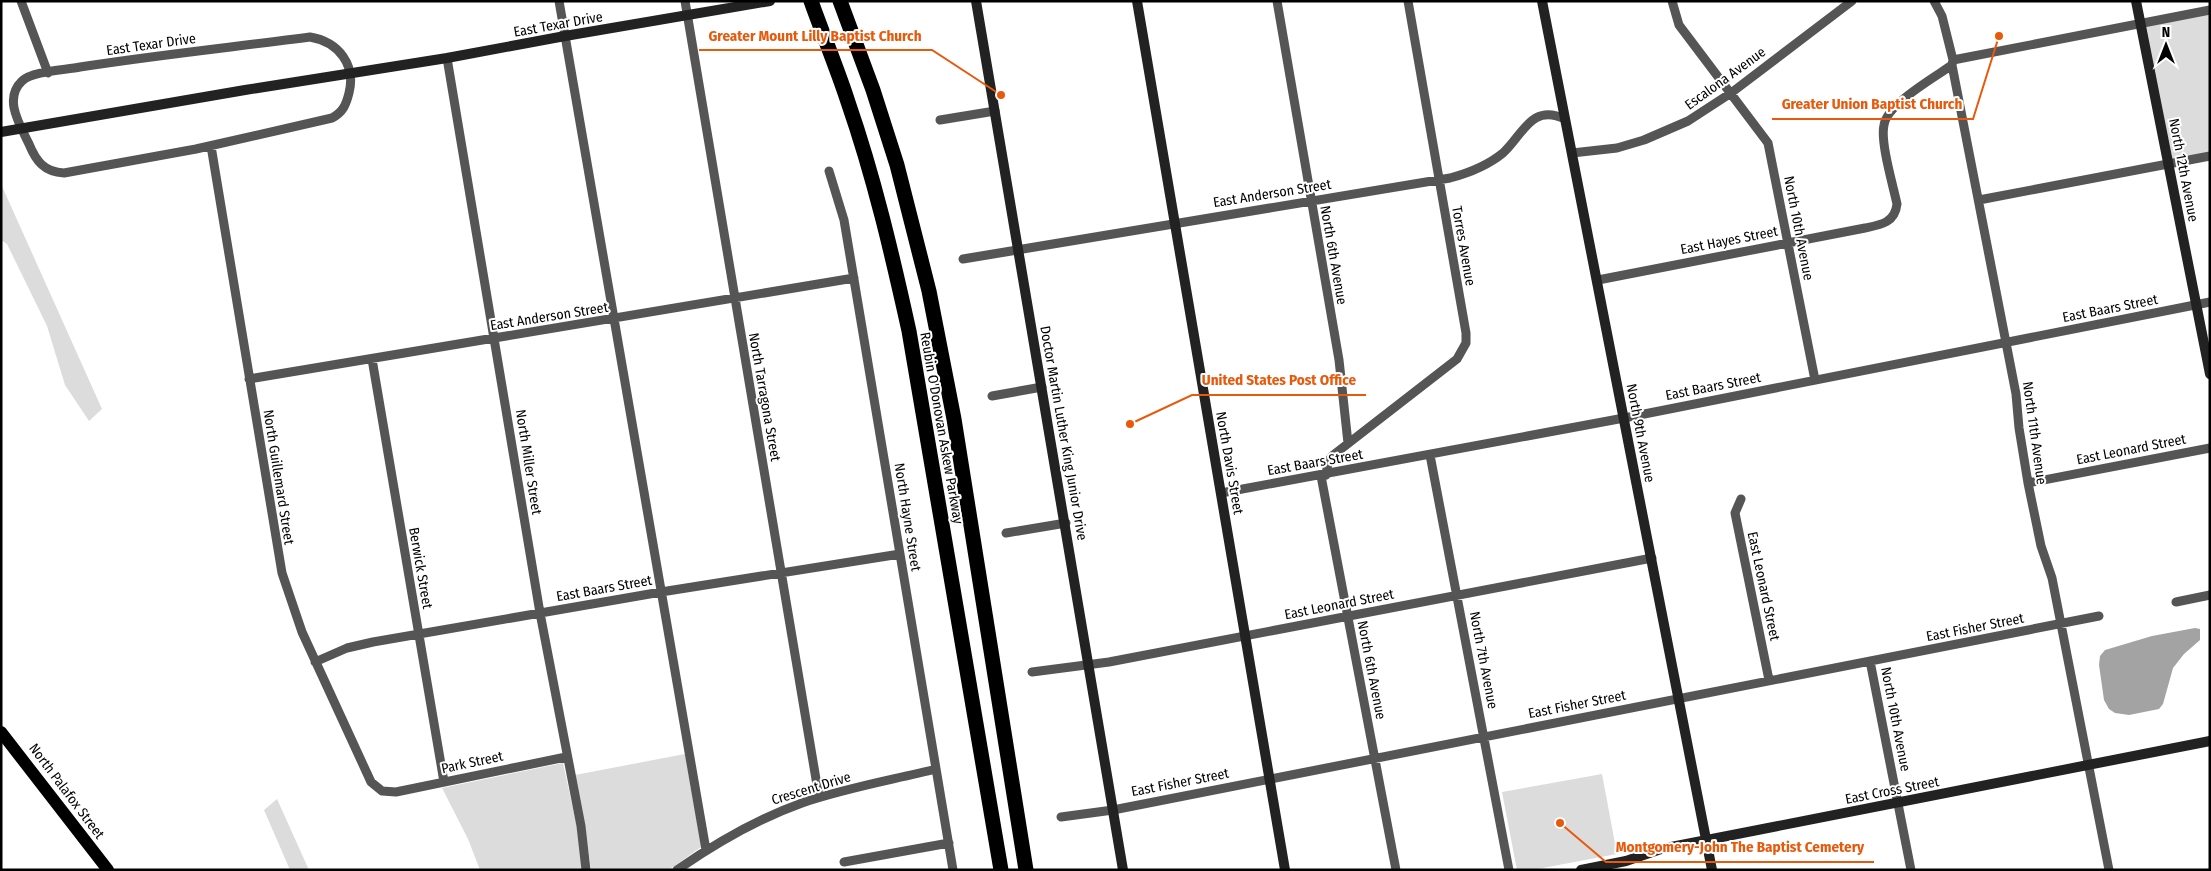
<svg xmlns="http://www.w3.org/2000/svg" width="2211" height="871" viewBox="0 0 2211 871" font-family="'Fira Sans Condensed',sans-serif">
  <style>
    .green { fill: #dcdcdc }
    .water { fill: #a3a3a3 }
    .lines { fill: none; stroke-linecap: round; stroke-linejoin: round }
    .street { stroke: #555; stroke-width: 9 }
    .secondary { stroke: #222; stroke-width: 10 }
    .primary { stroke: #000; stroke-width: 12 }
    .highway { stroke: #000; stroke-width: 15 }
    .labels { text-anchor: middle; stroke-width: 4; stroke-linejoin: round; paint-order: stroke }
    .street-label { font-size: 14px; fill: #000; stroke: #fff }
    .leader { fill: none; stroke: #e8590c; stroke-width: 2 }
    .callout-dot { fill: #e8590c; stroke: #fff; stroke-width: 2 }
    .callout-label { font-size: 15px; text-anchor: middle; font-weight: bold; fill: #e8590c; stroke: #fff; stroke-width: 4; stroke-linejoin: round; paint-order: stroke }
  </style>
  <rect width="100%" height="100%" fill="#fff"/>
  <path class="green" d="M2210,10V156L2168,164L2141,24Z
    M1,184L102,409L89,421L65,385L47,326L7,244L1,240Z
    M685,754L701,847L669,870H591L585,825L575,775Z
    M563,763L577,827L582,870H480L468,839L442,788Z
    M1602,774L1617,854L1532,870H1517L1502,792Z
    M277,799L309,870H290L264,810Z"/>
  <path class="water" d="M2195,628L2200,629V640L2184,654L2173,668L2163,704L2159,709L2129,715L2115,713L2109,709L2104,700L2099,665L2100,656L2105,650L2152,636Z"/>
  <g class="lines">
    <path class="street" d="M21,1L48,73
      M559,1L706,850
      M685,1L819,797
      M1277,1L1339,360L1348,443
      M1672,1L1679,25L1768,143L1815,380
      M1934,1L1942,16L1953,60L1952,65L2016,394L2019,428L2028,483L2041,546L2052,578L2109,870
      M310,37C339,42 356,65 349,93C346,105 343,112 332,118L196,149L64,173C44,172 36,161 29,144C20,125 3,99 22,81C32,71 66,70 80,67C157,55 234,47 310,37Z
      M447,58L540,613L581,826L586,870
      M1953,60L2210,10
      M940,120L995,111
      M211,146L282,573L302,632L371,782L382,791L396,792L566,757
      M1572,153L1617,148L1644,140L1688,121L1731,93L1852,1
      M829,171L844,220L953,870
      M1979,200L2210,156
      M963,259L1450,178C1469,173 1487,166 1503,153C1523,135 1531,103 1565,119
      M1598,280L1865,228C1880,225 1895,223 1897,204C1893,185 1880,142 1884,125C1887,104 1935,77 1952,65
      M372,359L444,782
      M249,379L854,278
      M992,396L1042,387
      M1430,455L1509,870
      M1326,475L1328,462L1332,456L1457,359L1466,343V333L1408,1
      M1321,476L1396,870
      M2028,483L2210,448
      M1221,493L1624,418L2210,302
      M1741,499L1735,513L1769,680
      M1006,533L1066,523
      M2176,602L2210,595
      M1870,661L1911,870
      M315,662L347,648L373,642L661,592L900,554
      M1032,672L1109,662L1652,558
      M1061,817L1113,810L2099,616
      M844,862L949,843
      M677,870C716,843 757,819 802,803C845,788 892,780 936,769"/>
    <path class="secondary" d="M976,1L1123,870
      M1137,1L1285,870
      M1542,1L1712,870
      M2136,1L2210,374
      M1,132L245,90L447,58L565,36L770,1
      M1581,870L1626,861L1661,849L2210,741"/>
    <path class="primary" d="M1,732L108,870"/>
    <path class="highway" d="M811,1C823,35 837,68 848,102C874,177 892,254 909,331L1001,870
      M840,1L873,90L897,165L929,291L954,419L1026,870"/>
  </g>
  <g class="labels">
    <g class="street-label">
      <text transform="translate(558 24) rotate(-10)" y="5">East Texar Drive</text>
      <text transform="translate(151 44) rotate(-8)" y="5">East Texar Drive</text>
      <text transform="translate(1725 78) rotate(-36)" y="5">Escalona Avenue</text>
      <text transform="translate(2184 170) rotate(79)" y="5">North 12th Avenue</text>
      <text transform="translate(1272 193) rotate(-9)" y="5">East Anderson Street</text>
      <text transform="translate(1799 228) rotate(79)" y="5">North 10th Avenue</text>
      <text transform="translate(1729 240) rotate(-11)" y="5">East Hayes Street</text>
      <text transform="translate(1464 246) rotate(80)" y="5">Torres Avenue</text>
      <text transform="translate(1334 255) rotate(80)" y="5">North 6th Avenue</text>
      <text transform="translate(2110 308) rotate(-11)" y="5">East Baars Street</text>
      <text transform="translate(549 316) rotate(-9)" y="5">East Anderson Street</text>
      <text transform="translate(1713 386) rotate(-11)" y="5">East Baars Street</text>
      <text transform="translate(765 397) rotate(80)" y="5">North Tarragona Street</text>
      <text transform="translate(942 428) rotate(80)" y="5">Reubin O'Donovan Askew Parkway</text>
      <text transform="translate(1064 433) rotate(80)" y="5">Doctor Martin Luther King Junior Drive</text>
      <text transform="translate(1641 433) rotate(79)" y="5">North 9th Avenue</text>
      <text transform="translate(2035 433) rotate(82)" y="5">North 11th Avenue</text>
      <text transform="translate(2131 449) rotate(-11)" y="5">East Leonard Street</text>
      <text transform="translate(529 462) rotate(81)" y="5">North Miller Street</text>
      <text transform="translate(1315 462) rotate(-10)" y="5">East Baars Street</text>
      <text transform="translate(1230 463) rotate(80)" y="5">North Davis Street</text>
      <text transform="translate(279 477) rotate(81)" y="5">North Guillemard Street</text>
      <text transform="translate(908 517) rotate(81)" y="5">North Hayne Street</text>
      <text transform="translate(421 568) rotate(80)" y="5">Berwick Street</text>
      <text transform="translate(1764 586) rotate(78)" y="5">East Leonard Street</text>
      <text transform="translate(604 588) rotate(-10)" y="5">East Baars Street</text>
      <text transform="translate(1339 604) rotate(-11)" y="5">East Leonard Street</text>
      <text transform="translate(1975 627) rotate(-11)" y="5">East Fisher Street</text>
      <text transform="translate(1484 660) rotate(79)" y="5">North 7th Avenue</text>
      <text transform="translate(1372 670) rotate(79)" y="5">North 6th Avenue</text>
      <text transform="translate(1577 704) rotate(-11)" y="5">East Fisher Street</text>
      <text transform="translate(1896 719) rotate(79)" y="5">North 10th Avenue</text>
      <text transform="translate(472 762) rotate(-12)" y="5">Park Street</text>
      <text transform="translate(1180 782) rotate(-11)" y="5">East Fisher Street</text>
      <text transform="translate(811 788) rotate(-17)" y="5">Crescent Drive</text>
      <text transform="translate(1892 790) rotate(-11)" y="5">East Cross Street</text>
      <text transform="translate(67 791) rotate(53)" y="5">North Palafox Street</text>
    </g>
  </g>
  <path class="leader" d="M1001 95L932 50H699M1999 36L1973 119H1772M1130 424L1192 395H1366M1560 823L1606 862H1874"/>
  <g class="callout-dot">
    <circle cx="1001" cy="95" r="5"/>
    <circle cx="1999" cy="36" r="5"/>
    <circle cx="1130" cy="424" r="5"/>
    <circle cx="1560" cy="823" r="5"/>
  </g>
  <g class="callout-label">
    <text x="815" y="41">Greater Mount Lilly Baptist Church</text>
    <text x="1872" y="109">Greater Union Baptist Church</text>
    <text x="1279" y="385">United States Post Office</text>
    <text x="1740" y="852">Montgomery-John The Baptist Cemetery</text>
  </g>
  <rect width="2211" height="871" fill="none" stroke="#000000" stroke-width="5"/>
  <g transform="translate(2166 45)" stroke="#ffffff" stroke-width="4" paint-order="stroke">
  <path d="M0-4L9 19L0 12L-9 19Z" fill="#000000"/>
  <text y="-8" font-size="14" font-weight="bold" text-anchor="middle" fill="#000000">N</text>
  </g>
</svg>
